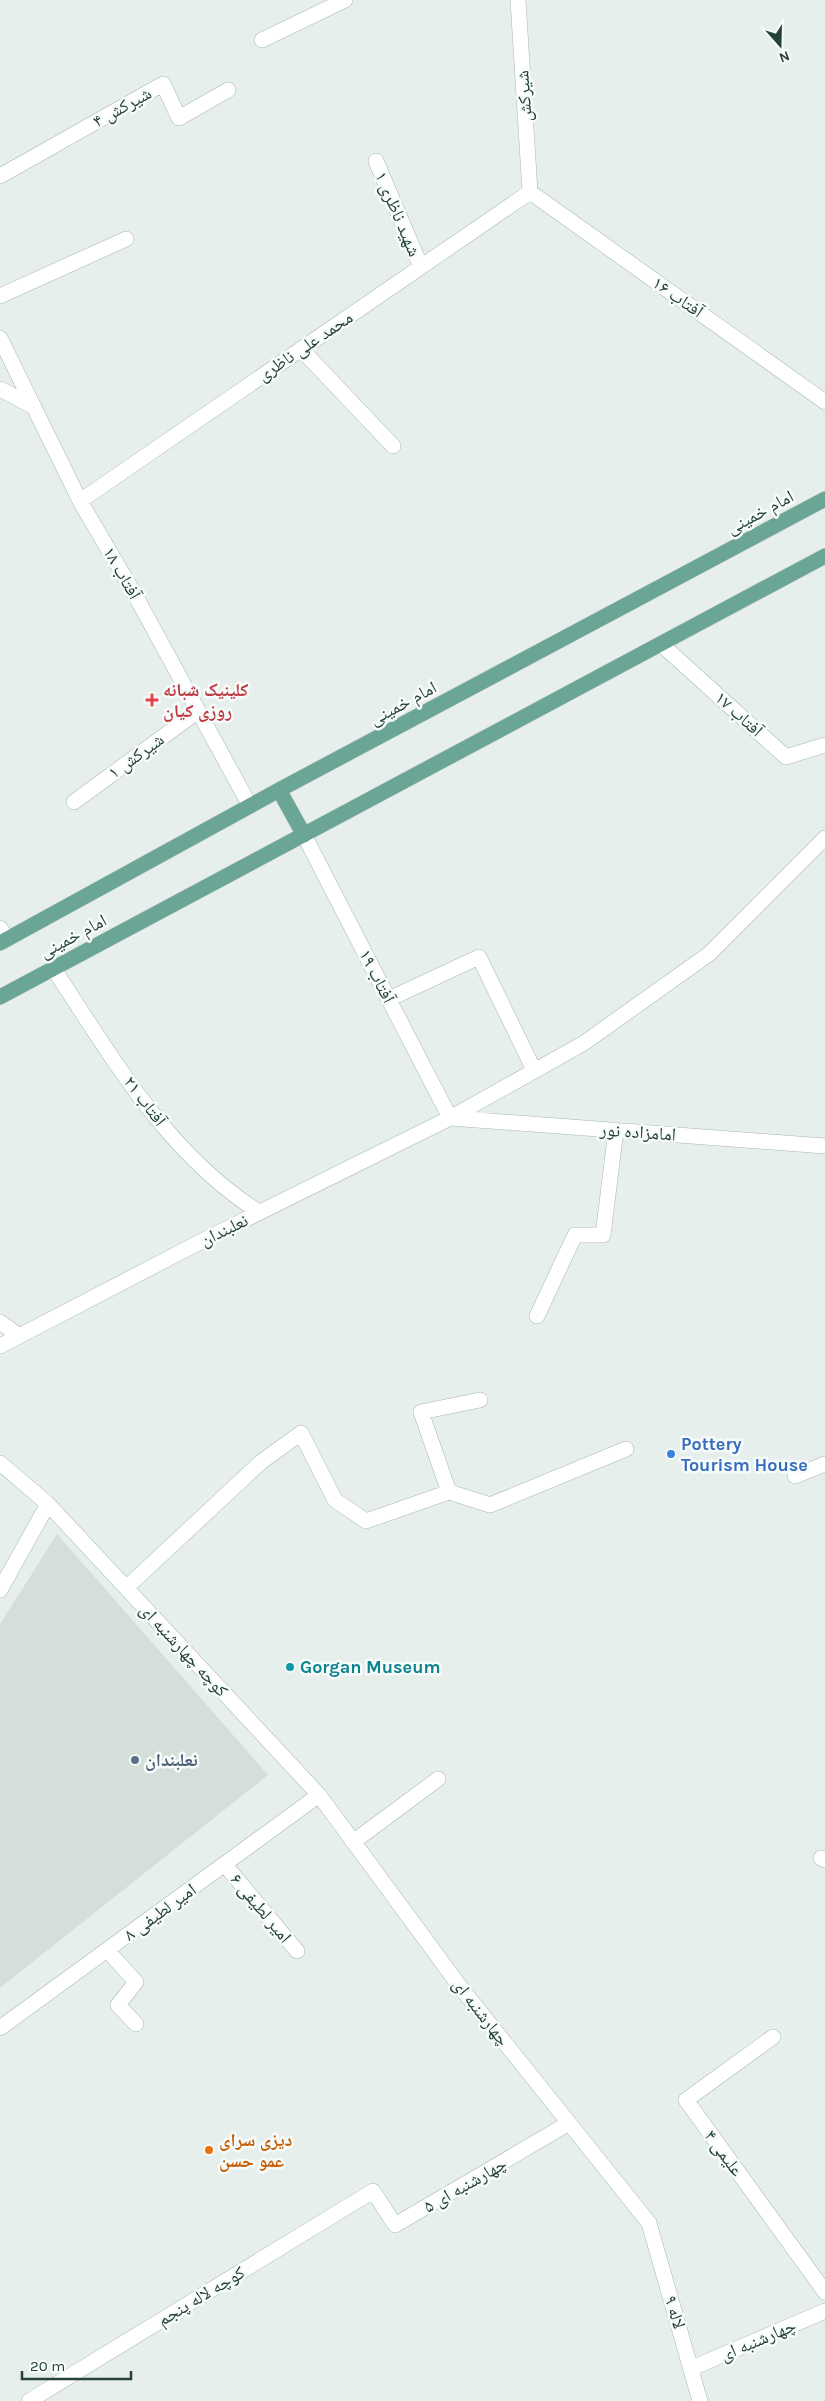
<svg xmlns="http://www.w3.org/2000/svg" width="825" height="2401" viewBox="0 0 825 2401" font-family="Karla,'Noto Naskh Arabic',sans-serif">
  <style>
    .built { fill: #d4dfda }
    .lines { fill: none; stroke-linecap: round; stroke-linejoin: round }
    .minor-casing { stroke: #a8b8b2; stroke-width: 16 }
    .major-casing { stroke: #c2cac8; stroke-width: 16 }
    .minor { stroke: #fff; stroke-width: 15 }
    .major { stroke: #6aa596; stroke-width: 15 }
    .health-dot { fill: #e0444e; stroke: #f7fbf9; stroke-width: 2 }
    .shop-dot { fill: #3f7fe0; stroke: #f7fbf9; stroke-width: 2 }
    .culture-dot { fill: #0f9aa8; stroke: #f7fbf9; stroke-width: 2 }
    .service-dot { fill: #5c6f8a; stroke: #f7fbf9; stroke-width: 2 }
    .food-dot { fill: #e8710a; stroke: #f7fbf9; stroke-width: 2 }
    .labels { text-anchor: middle; stroke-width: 5; stroke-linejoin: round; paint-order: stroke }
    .street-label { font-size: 18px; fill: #24423a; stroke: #f7fbf9 }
    .health-label { font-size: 18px; font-weight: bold; fill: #be3a42; stroke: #f7fbf9; text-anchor: start }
    .shop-label { font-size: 18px; font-weight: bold; fill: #366cbe; stroke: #f7fbf9; text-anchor: start }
    .culture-label { font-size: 18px; font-weight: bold; fill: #0d838f; stroke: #f7fbf9; text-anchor: start }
    .service-label { font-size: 18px; font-weight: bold; fill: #4e5e75; stroke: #f7fbf9; text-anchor: start }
    .food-label { font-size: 18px; font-weight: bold; fill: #c56008; stroke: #f7fbf9; text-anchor: start }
  </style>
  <rect width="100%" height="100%" fill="#e6efeb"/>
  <path class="built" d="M57,1534L268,1775L0,1988V1624Z"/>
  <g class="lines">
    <g class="minor-casing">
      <path id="minor" d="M518,0L530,192
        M262,40L345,0
        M376,161L421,267
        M0,176L163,84L179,118L228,90
        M530,192L825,402
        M0,296L126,239
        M0,338L80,501L135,595L250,806
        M301,349L393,446
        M0,389L34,407
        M80,501L530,192
        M661,644L786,757L825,745
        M74,802L198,711
        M304,835L450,1118
        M0,928L7,939
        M53,968C112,1057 167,1154 259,1212
        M389,999L479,957L534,1070
        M450,1118L825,1146
        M537,1316L575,1235H603L616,1130
        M0,1322L18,1335
        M0,1346L200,1242L450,1118L584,1043L709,954L825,838
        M0,1463L48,1504L319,1795L461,1988L649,2223L700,2401
        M795,1476L825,1464
        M449,1492L421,1412L480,1400
        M126,1588L261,1462L301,1433L335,1500L366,1521L449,1492L490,1505L626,1449
        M0,1590L48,1504
        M353,1842L438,1779
        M821,1858L825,1860
        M225,1865L297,1951
        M107,1950L136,1982L118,2005L136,2024
        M0,2028L319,1795
        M773,2037L686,2100L825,2292
        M692,2368L825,2311
        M29,2401L373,2191L395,2225L569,2123"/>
    </g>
    <g class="major-casing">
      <path id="major" d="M279,790L304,835
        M0,943L279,790L825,499
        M0,997L825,556"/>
    </g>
    <use href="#minor" class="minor"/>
    <use href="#major" class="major"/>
  </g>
  <path class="health-dot" d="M149.5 692.5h5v5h5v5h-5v5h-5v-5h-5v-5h5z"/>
  <circle class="shop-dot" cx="671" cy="1454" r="5"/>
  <circle class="culture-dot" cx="290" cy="1667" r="5"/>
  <circle class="service-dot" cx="135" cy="1760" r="5"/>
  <circle class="food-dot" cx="209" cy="2150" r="5"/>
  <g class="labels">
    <g class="street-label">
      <text transform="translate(524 96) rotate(-94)" y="6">شیرکش</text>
      <text transform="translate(122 107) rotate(-29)" y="6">۴ شیرکش</text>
      <text transform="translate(398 214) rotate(67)" y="6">۱ شهید ناظری</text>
      <text transform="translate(678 297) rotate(35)" y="6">آفتاب ۱۶</text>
      <text transform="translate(305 346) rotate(-34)" y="6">محمد علی ناظری</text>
      <text transform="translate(760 512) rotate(-28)" y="6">امام خمینی</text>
      <text transform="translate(122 573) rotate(60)" y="6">آفتاب ۱۸</text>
      <text transform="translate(403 703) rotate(-28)" y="6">امام خمینی</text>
      <text transform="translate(739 714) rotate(42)" y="6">۱۷ آفتاب</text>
      <text transform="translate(136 756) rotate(-36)" y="6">شیرکش ۱</text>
      <text transform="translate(73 936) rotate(-28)" y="6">امام خمینی</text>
      <text transform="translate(377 976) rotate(63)" y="6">۱۹ آفتاب</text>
      <text transform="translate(145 1101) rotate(53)" y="6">آفتاب ۲۱</text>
      <text transform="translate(638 1132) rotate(4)" y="6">امامزاده نور</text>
      <text transform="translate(224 1230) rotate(-26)" y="6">نعلبندان</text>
      <text transform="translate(184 1650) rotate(47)" y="6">کوچه چهارشنبه ای</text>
      <text transform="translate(261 1908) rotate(50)" y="6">۶ امیر لطیفی</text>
      <text transform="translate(160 1912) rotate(-36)" y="6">۸ امیر لطیفی</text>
      <text transform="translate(481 2012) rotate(52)" y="6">چهارشنبه ای</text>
      <text transform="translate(724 2153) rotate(54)" y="6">۴ علیمی</text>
      <text transform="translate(465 2185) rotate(-30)" y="6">۵ چهارشنبه ای</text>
      <text transform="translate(201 2296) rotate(-31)" y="6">کوچه لاله پنجم</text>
      <text transform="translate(675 2312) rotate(73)" y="6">۹ لاله</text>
      <text transform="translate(758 2340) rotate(-23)" y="6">چهارشنبه ای</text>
    </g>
    <g class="health-label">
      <text x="163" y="696">کلینیک شبانه<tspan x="163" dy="21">روزی کیان</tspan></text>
    </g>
    <g class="shop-label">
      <text x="681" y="1450">Pottery<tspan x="681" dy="21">Tourism House</tspan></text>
    </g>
    <g class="culture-label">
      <text x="300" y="1673">Gorgan Museum</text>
    </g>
    <g class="service-label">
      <text x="145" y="1766">نعلبندان</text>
    </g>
    <g class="food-label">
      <text x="219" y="2146">دیزی سرای<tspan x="219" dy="21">عمو حسن</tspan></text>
    </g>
  </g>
  <g transform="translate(780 45) rotate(160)" stroke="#f7fbf9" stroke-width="4" paint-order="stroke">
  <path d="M0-4L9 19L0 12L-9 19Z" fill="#24423a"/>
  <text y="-8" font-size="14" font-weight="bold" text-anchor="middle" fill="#24423a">N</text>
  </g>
  <path d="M22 2371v8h109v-8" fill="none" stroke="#24423a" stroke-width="2.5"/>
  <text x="30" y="2371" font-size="15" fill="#24423a" stroke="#f7fbf9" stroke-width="4" paint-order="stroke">20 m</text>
</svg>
